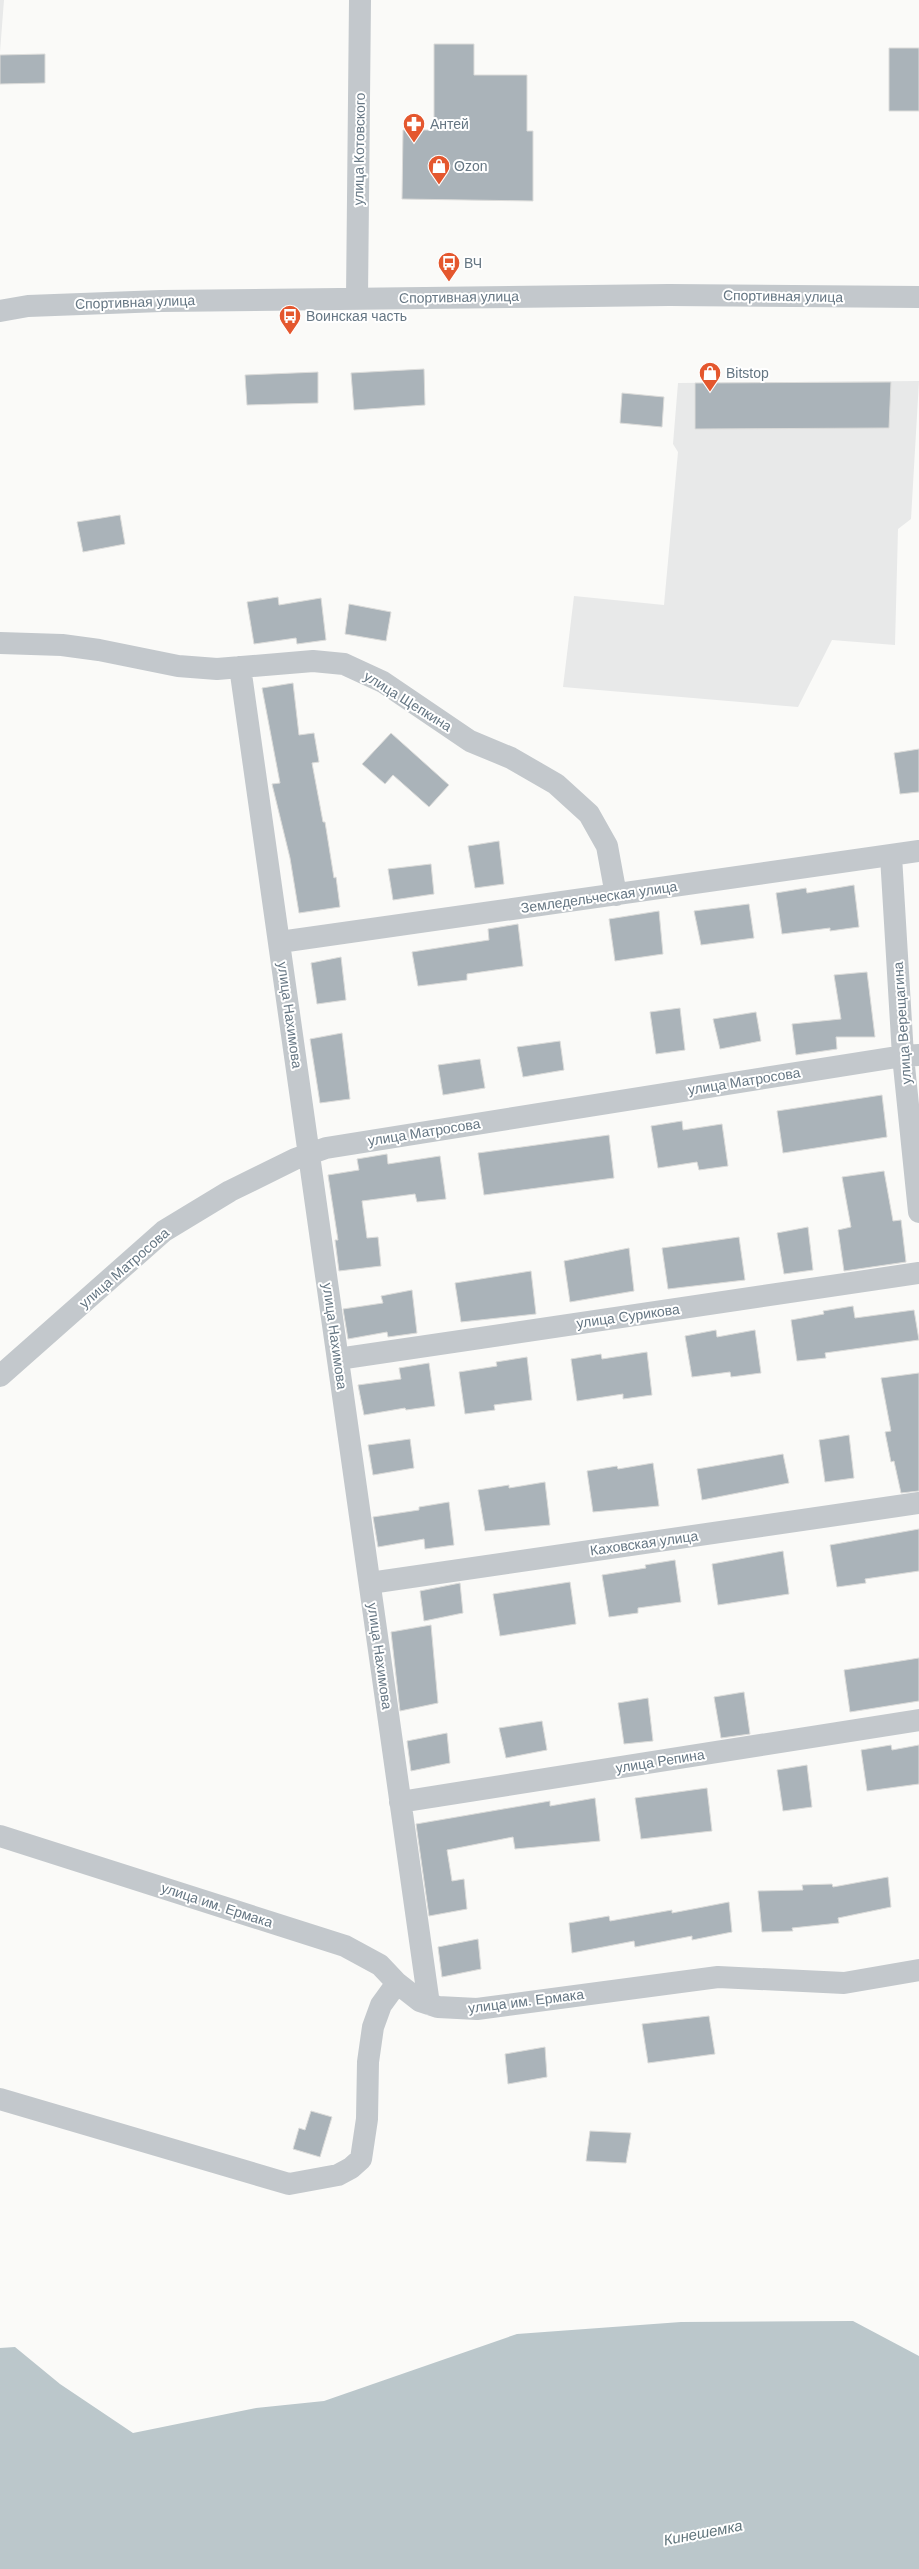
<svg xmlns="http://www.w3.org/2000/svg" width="919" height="2569" viewBox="0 0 919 2569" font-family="Helvetica,sans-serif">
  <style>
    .built { fill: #e8e9e9 }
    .water { fill: #bbc7cb }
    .building { fill: #aab3b9; stroke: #dcdcda }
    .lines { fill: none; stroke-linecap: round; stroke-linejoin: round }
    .minor { stroke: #c3c8cc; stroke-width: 22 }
    .labels { text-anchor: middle; stroke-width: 4; stroke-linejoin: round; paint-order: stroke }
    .poi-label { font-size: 14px; fill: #657683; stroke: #fff; text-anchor: start }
    .street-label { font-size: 14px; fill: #657683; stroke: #fff }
    .water-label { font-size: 15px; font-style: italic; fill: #60757c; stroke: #fff }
  </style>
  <rect width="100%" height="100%" fill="#fafaf8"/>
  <path class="built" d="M0,0H4L0,52Z
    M919,381L911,519L898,529L895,645L832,640L798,707L563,687L574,596L664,605L678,452L673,444L678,383Z"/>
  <path class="water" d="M853,2321L919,2356V2569H0V2348L15,2347L60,2384L133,2433L256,2408L324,2401L517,2334L681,2322Z"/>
  <path class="building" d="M434,44H474V75H527V131H533V201L402,199L403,130H434Z
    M889,48H919V111H889Z
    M45,54V83L0,84V55Z
    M424,369L425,405L354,410L351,373Z
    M318,372V403L247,405L245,375Z
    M891,382L889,428L695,429V383Z
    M622,393L664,397L662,427L620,423Z
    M120,515L125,544L83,552L77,522Z
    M278,597L279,605L321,598L326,640L297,644L296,638L254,644L247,602Z
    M349,604L391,612L386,641L345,634Z
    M293,683L299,735L314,733L319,762L312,763L323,822H325L334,878L336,877L340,907L299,913L290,858L272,784L280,783L262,688Z
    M391,733L449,785L429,807L393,775L385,784L362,764Z
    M919,749V792L900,794L894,753Z
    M499,841L504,884L475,888L468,846Z
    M431,864L434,894L393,900L388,869Z
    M854,885L859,927L830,931V928L782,934L776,893L806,888L807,893Z
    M749,904L754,938L701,945L694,911Z
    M659,911L663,954L615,961L609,919Z
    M518,924L523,966L467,974V980L418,986L412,952L489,940L488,929Z
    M341,957L346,1000L317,1004L311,963Z
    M867,972L875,1037H836L837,1049L796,1055L792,1024L841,1019L834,975Z
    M680,1008L685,1050L656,1054L650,1012Z
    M756,1012L761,1041L720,1049L713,1019Z
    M342,1033L350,1099L320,1103L310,1039Z
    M560,1041L564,1070L523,1077L517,1047Z
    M480,1059L485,1088L443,1095L438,1065Z
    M882,1095L887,1137L783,1153L777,1111Z
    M682,1121L683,1130L722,1124L728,1166L699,1170L697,1162L658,1168L651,1126Z
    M609,1135L614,1178L484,1195L478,1153Z
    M387,1154L388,1164L440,1156L446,1199L417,1202L415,1194L362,1201L367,1238L378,1237L381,1266L339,1271L335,1240H338L328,1175L359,1170L357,1159Z
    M884,1171L893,1221L901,1220L906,1262L844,1271L838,1230L851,1227L842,1177Z
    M808,1227L813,1270L784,1274L777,1233Z
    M739,1237L745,1280L668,1289L662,1248Z
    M629,1248L634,1291L570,1302L564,1261Z
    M531,1271L536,1314L461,1322L455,1283Z
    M412,1290L417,1333L388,1337L387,1332L348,1339L343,1309L383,1303L381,1296Z
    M853,1306L855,1318L914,1310L919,1340L825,1353L826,1358L797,1361L791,1320L824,1314L823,1311Z
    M716,1330L717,1337L755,1330L761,1373L731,1377L730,1372L692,1377L685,1336Z
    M647,1352L652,1395L623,1399V1394L577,1401L571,1359L601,1354L602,1359Z
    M527,1357L532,1400L494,1405L495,1410L465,1414L459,1372L497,1366L496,1362Z
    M429,1363L435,1406L406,1410L405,1408L364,1415L358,1385L401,1379L399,1368Z
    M919,1373V1491L901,1493L894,1461L891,1462L885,1432L891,1431L881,1378Z
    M849,1435L854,1478L825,1482L819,1440Z
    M410,1439L414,1468L373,1475L368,1445Z
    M783,1454L789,1483L702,1500L697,1469Z
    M653,1463L659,1506L593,1512L587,1471L617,1466L618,1469Z
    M545,1482L550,1525L485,1531L478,1490L509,1485V1488Z
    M449,1502L454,1545L425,1549L424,1539L378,1547L373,1517L419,1510V1507Z
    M919,1529V1571L865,1579L866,1583L837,1587L830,1545Z
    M783,1551L789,1594L718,1605L712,1564Z
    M675,1560L681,1602L638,1608V1613L609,1617L602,1575L646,1568L645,1565Z
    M570,1582L576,1624L500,1636L493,1594Z
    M460,1583L463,1613L424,1621L420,1591Z
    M431,1625L438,1703L400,1711L391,1632Z
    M919,1658V1701L850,1712L844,1670Z
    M744,1692L750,1734L721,1738L714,1697Z
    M648,1698L653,1741L624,1744L618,1703Z
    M542,1721L547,1750L506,1758L499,1728Z
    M447,1733L450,1763L411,1771L407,1741Z
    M891,1745L892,1750L919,1745V1784L867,1791L861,1750Z
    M807,1765L812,1807L783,1811L777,1770Z
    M707,1788L712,1831L641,1839L635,1798Z
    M595,1798L600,1841L515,1849L513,1837L447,1850L452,1881L464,1879L467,1909L429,1916L416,1824L550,1801V1806Z
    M888,1877L891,1907L838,1918L839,1923L792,1928L793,1931L762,1932L758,1891L803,1890L802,1885L832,1884L833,1887Z
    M729,1902L732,1932L692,1940V1936L635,1947L634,1941L572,1953L569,1923L609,1916L610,1921L672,1910V1913Z
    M478,1939L481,1969L442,1977L438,1947Z
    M709,2016L715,2054L648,2063L642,2024Z
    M545,2047L547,2077L508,2084L505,2054Z
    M311,2111L332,2117L320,2157L293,2149L299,2128L305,2130Z
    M590,2131L631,2133L626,2163L586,2161Z"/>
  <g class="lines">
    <path class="minor" d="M357,298L360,0
      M0,311L28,306L161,301L669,295L919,297
      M0,643L62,645L99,650L178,666L217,669L313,661L344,664L383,682L470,741L511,758L556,784L589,814L607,846L616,895
      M240,667L429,2004
      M891,856L903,1056L919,1212
      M280,942L919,851
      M338,1359L919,1273
      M0,1376L164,1231L230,1191L295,1159L326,1148L903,1056L919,1055
      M370,1583L919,1503
      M400,1802L919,1720
      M0,1836L345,1946L380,1965L397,1983L420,2001L438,2007L477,2009L718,1977L844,1983L919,1970
      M0,2099L289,2184L338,2175L351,2168L361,2159L367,2119L368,2062L373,2027L381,2005L397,1983"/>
  </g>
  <defs>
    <g id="pharmacy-pin" transform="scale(1.15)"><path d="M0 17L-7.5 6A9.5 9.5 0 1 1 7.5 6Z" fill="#e4572e" stroke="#fff"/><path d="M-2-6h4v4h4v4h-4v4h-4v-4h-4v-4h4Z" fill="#fff"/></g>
    <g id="shop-pin" transform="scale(1.15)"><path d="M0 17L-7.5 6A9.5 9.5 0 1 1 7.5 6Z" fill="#e4572e" stroke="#fff"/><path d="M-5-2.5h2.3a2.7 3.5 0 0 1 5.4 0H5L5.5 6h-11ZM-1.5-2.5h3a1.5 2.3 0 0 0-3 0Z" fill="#fff"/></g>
    <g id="bus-pin" transform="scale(1.15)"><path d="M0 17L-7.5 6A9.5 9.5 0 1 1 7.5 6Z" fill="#e4572e" stroke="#fff"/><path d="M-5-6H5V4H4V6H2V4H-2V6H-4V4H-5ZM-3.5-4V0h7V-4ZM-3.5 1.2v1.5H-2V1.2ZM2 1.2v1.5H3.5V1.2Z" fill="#fff"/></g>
  </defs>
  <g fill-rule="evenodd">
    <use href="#pharmacy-pin" x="414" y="124"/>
    <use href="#shop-pin" x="439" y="166"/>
    <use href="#bus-pin" x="449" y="263"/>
    <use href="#bus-pin" x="290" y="316"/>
    <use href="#shop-pin" x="710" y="373"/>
  </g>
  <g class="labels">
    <g class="poi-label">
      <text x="430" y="129">Антей</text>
      <text x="454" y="171">Ozon</text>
      <text x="464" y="268">ВЧ</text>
      <text x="306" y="321">Воинская часть</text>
      <text x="726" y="378">Bitstop</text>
    </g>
    <g class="street-label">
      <text transform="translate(359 149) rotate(-89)" y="5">улица Котовского</text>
      <text transform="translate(783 296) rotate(1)" y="5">Спортивная улица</text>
      <text transform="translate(459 297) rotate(-1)" y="5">Спортивная улица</text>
      <text transform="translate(135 302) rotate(-2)" y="5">Спортивная улица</text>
      <text transform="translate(408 701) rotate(32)" y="5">улица Щепкина</text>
      <text transform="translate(599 897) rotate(-8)" y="5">Земледельческая улица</text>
      <text transform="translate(290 1015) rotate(82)" y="5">улица Нахимова</text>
      <text transform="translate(902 1023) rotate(-94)" y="5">улица Верещагина</text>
      <text transform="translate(744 1081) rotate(-9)" y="5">улица Матросова</text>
      <text transform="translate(424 1132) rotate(-9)" y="5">улица Матросова</text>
      <text transform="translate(124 1268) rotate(-41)" y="5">улица Матросова</text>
      <text transform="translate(628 1316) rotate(-8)" y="5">улица Сурикова</text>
      <text transform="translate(335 1336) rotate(82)" y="5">улица Нахимова</text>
      <text transform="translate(644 1543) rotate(-8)" y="5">Каховская улица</text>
      <text transform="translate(380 1656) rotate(82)" y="5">улица Нахимова</text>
      <text transform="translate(660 1761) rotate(-9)" y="5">улица Репина</text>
      <text transform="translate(217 1905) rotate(18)" y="5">улица им. Ермака</text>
      <text transform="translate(526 2001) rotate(-7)" y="5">улица им. Ермака</text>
    </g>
    <g class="water-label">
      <text transform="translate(703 2533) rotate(-11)" y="5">Кинешемка</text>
    </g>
  </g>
</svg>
